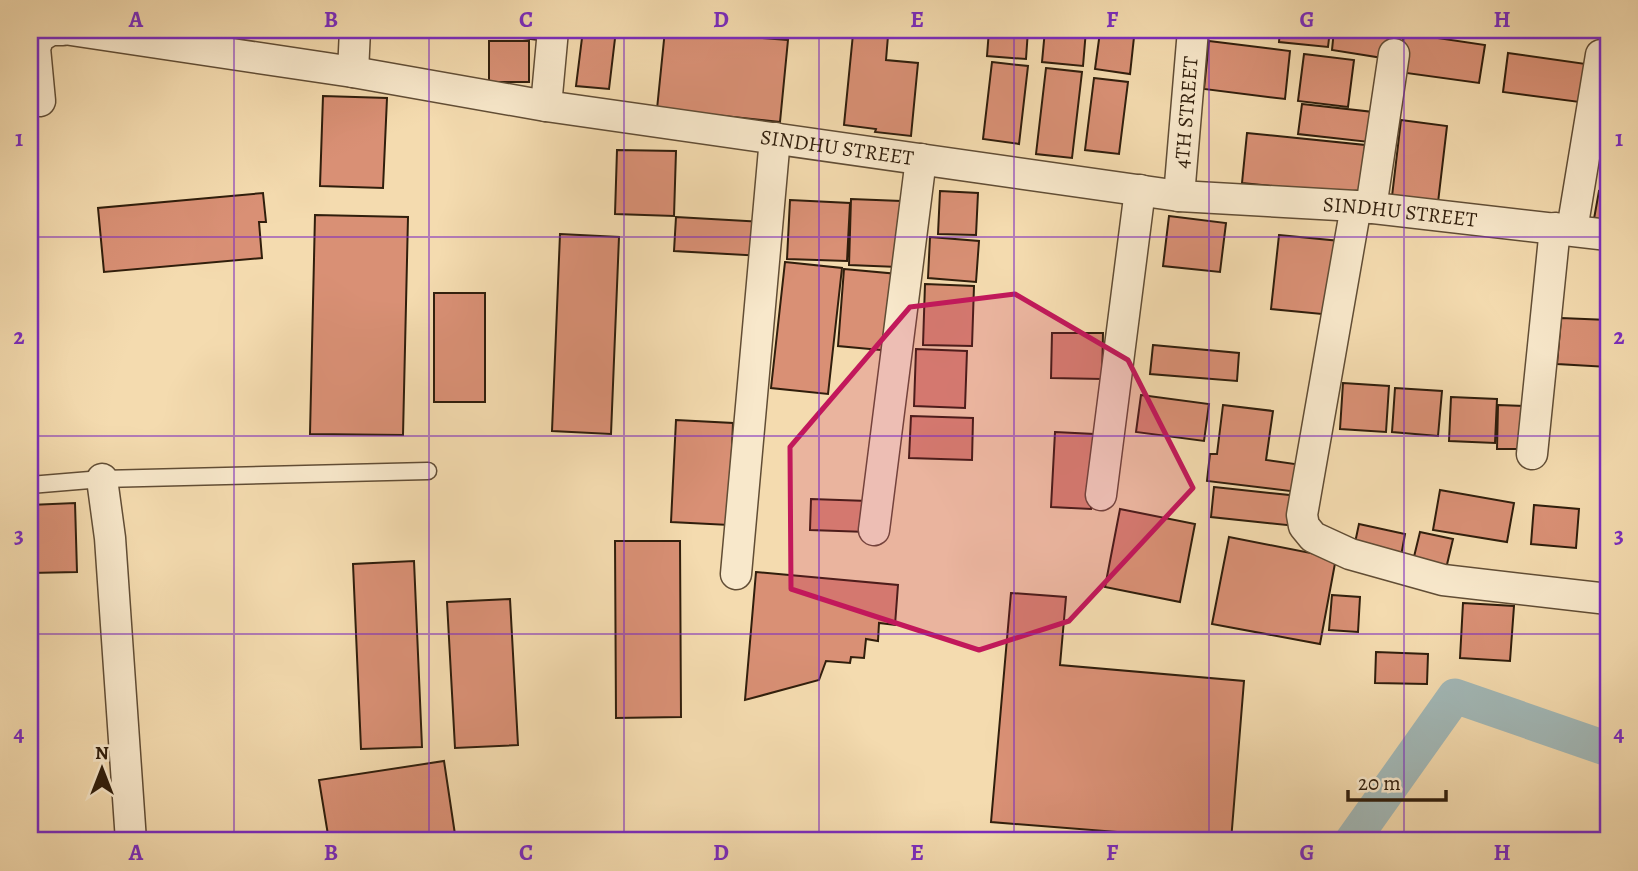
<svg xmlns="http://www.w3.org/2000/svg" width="1638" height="871" viewBox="0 0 1638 871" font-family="Alegreya,serif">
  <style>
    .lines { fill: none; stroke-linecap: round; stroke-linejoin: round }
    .canal { stroke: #a2b8b7; stroke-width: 35 }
    .building { fill: #d99075; stroke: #301e0c; stroke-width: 2 }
    .service-casing { stroke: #614d35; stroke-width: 19 }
    .minor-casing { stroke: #614d35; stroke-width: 33 }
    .service { stroke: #f8e8cb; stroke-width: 16 }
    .minor { stroke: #f8e8cb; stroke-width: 30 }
    .marked { fill: #c2185b; fill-opacity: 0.2; stroke: #c2185b; stroke-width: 5; stroke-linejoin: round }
    .grid { fill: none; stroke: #7b2cbf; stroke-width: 2; stroke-opacity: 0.55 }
    .labels { text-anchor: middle; stroke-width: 5; stroke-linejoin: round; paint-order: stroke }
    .street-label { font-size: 21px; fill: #301e0c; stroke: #f8e8cb }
    .neatline { fill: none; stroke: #7b2cbf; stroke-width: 2.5 }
    .grid-label { font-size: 23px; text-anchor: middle; font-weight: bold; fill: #7b2cbf }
  </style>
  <rect width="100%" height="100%" fill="#f4dbaf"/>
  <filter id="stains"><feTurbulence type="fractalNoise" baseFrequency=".00286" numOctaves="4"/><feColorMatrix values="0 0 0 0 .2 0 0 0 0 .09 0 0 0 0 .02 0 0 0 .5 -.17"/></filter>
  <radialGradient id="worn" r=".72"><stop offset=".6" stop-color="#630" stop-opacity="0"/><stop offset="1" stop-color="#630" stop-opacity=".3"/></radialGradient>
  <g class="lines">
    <path class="canal" d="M1352,841L1455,696L1608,749"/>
  </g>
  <path class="building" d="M489,30H547L546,41L489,34Z
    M583,30H616L609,89L576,86Z
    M665,30L788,40L780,122L657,109Z
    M989,30H1028L1026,59L987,56Z
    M1045,30H1086L1083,66L1042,62Z
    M1280,30H1330L1328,47L1279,42Z
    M1334,30H1394L1389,59L1332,50Z
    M1100,32L1134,37L1130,74L1095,69Z
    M1404,33L1485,45L1479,83L1399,72Z
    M853,34L888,36L886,60L918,63L911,136L875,132L876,129L844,125Z
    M489,41H529V82H489Z
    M1209,41L1290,51L1285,99L1204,89Z
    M1508,53L1593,65L1587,103L1503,92Z
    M1304,54L1354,60L1348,107L1298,101Z
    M992,62L1028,66L1019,144L983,139Z
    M1046,68L1082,72L1072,158L1036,154Z
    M1094,78L1128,82L1119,154L1085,150Z
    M323,96L387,98L383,188L320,186Z
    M1302,104L1373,112L1369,142L1298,134Z
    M1401,120L1447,126L1437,211L1391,205Z
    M1247,133L1365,145L1360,195L1242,183Z
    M1608,146V184L1601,182Z
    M617,150L676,151L674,216L615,214Z
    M940,191L978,193L976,235L938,234Z
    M1599,191L1608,193V233L1592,230Z
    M263,193L266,222H259L262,258L104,272L98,208Z
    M851,199L901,201L898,267L849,265Z
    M790,200L850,203L847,261L787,259Z
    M315,215L408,217L403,435L310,434Z
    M1169,216L1226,223L1220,272L1163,266Z
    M676,217L765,222L763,256L674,251Z
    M560,234L619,237L611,434L552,431Z
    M1279,235L1340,241L1332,315L1271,309Z
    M930,237L979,241L976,282L928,278Z
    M785,262L842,268L828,394L771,388Z
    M844,269L898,274L891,351L838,346Z
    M925,284L974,286L972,346L923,345Z
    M434,293H485V402H434Z
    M1561,318L1608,320V367L1557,364Z
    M1052,333H1103L1102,379L1051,378Z
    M1153,345L1239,353L1237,381L1150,374Z
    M916,349L967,351L965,408L914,406Z
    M1343,383L1389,386L1386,432L1340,429Z
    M1395,388L1442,391L1438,436L1392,432Z
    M1141,395L1209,404L1204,441L1136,432Z
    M1451,397L1497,399L1495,443L1449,441Z
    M1223,405L1273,411L1266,460L1302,465L1298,492L1207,481L1210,454H1217Z
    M1498,405L1524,406L1523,449H1497Z
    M911,416L973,418L972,460L909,458Z
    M676,420L733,423L729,525L671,522Z
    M1055,432L1094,434L1091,509L1051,507Z
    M1214,487L1299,496L1296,526L1211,517Z
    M1440,490L1514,503L1507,542L1433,530Z
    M811,499L868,501L867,532L810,530Z
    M75,503L77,572L30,573V505Z
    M1534,505L1579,509L1576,548L1531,544Z
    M1120,509L1195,524L1180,602L1105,587Z
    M1359,524L1405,534L1400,562L1353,552Z
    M1420,532L1453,539L1445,573L1412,565Z
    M1229,537L1336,558L1320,644L1212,624Z
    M615,541H680L681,717L616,718Z
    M414,561L422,747L361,749L353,564Z
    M756,572L898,585L895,625L879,623L878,641L866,639L864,658L851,657L850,663L826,661L819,680L745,700Z
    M1011,593L1066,597L1060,665L1244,681L1231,841L991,822Z
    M1332,595L1360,597L1358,632L1329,630Z
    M510,599L518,745L455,748L447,602Z
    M1463,603L1514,606L1510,661L1460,658Z
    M1376,652L1428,654L1427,684L1375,683Z
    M444,761L456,841H329L319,780Z"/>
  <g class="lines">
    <g class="service-casing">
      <path id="service" d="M30,485L102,479L428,471"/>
    </g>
    <g class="minor-casing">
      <g id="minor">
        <path id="s1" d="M71,30L353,72L546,106L1179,196L1356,206L1608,235"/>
        <path d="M353,72L355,30"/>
        <path d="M40,101L35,48L39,37L51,30H63"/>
        <path d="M546,106L553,30"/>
        <path id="s2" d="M1179,196L1193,30"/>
        <path d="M1356,206L1302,515L1304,526L1313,537L1350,554L1443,580L1608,599"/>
        <path d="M1371,208L1394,54"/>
        <path d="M1572,230L1601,55"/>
        <path d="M1532,454L1555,228"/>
        <path d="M102,479L110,538L131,841"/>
        <path d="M1101,495L1140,190"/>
        <path d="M874,530L921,159"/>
        <path d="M736,574L775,138"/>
      </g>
    </g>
    <use href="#service" class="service"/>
    <use href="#minor" class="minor"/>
  </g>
  <path class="marked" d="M1015,294L1128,360L1193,488L1069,621L979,650L791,589L790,447L910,307Z"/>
  <path class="grid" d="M234,30V841M429,30V841M624,30V841M819,30V841M1014,30V841M1209,30V841M1404,30V841M30,237H1608M30,436H1608M30,634H1608"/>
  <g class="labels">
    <g class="street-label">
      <text dy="7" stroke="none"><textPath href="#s2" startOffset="84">4TH STREET</textPath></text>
      <text dy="7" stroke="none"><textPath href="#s1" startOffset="775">SINDHU STREET</textPath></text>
      <text dy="7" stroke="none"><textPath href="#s1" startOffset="1342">SINDHU STREET</textPath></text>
    </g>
  </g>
  <rect width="1638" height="871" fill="none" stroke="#f4dbaf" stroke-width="77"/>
  <g transform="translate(102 769)" stroke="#f8e8cb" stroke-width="5" paint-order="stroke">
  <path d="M0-5L12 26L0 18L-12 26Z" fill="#301e0c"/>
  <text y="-10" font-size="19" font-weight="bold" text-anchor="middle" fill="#301e0c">N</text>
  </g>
  <path d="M1348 790v10h98v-10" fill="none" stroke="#301e0c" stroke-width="3.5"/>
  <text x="1358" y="790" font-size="21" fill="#301e0c" stroke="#f8e8cb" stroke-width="5" paint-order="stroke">20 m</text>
  <rect x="38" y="38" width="1562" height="794" class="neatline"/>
  <g class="grid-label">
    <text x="136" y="27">A</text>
    <text x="331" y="27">B</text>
    <text x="526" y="27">C</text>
    <text x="721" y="27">D</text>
    <text x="917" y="27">E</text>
    <text x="1112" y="27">F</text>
    <text x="1307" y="27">G</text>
    <text x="1502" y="27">H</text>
    <text x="19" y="146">1</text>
    <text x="1619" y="146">1</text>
    <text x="19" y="344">2</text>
    <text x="1619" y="344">2</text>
    <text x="19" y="543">3</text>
    <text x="1619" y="543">3</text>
    <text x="19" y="741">4</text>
    <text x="1619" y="741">4</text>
    <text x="136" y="860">A</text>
    <text x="331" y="860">B</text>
    <text x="526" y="860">C</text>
    <text x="721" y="860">D</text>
    <text x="917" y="860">E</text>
    <text x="1112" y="860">F</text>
    <text x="1307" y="860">G</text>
    <text x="1502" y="860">H</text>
  </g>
  <rect width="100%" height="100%" filter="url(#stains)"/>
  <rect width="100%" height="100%" fill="url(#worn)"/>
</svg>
